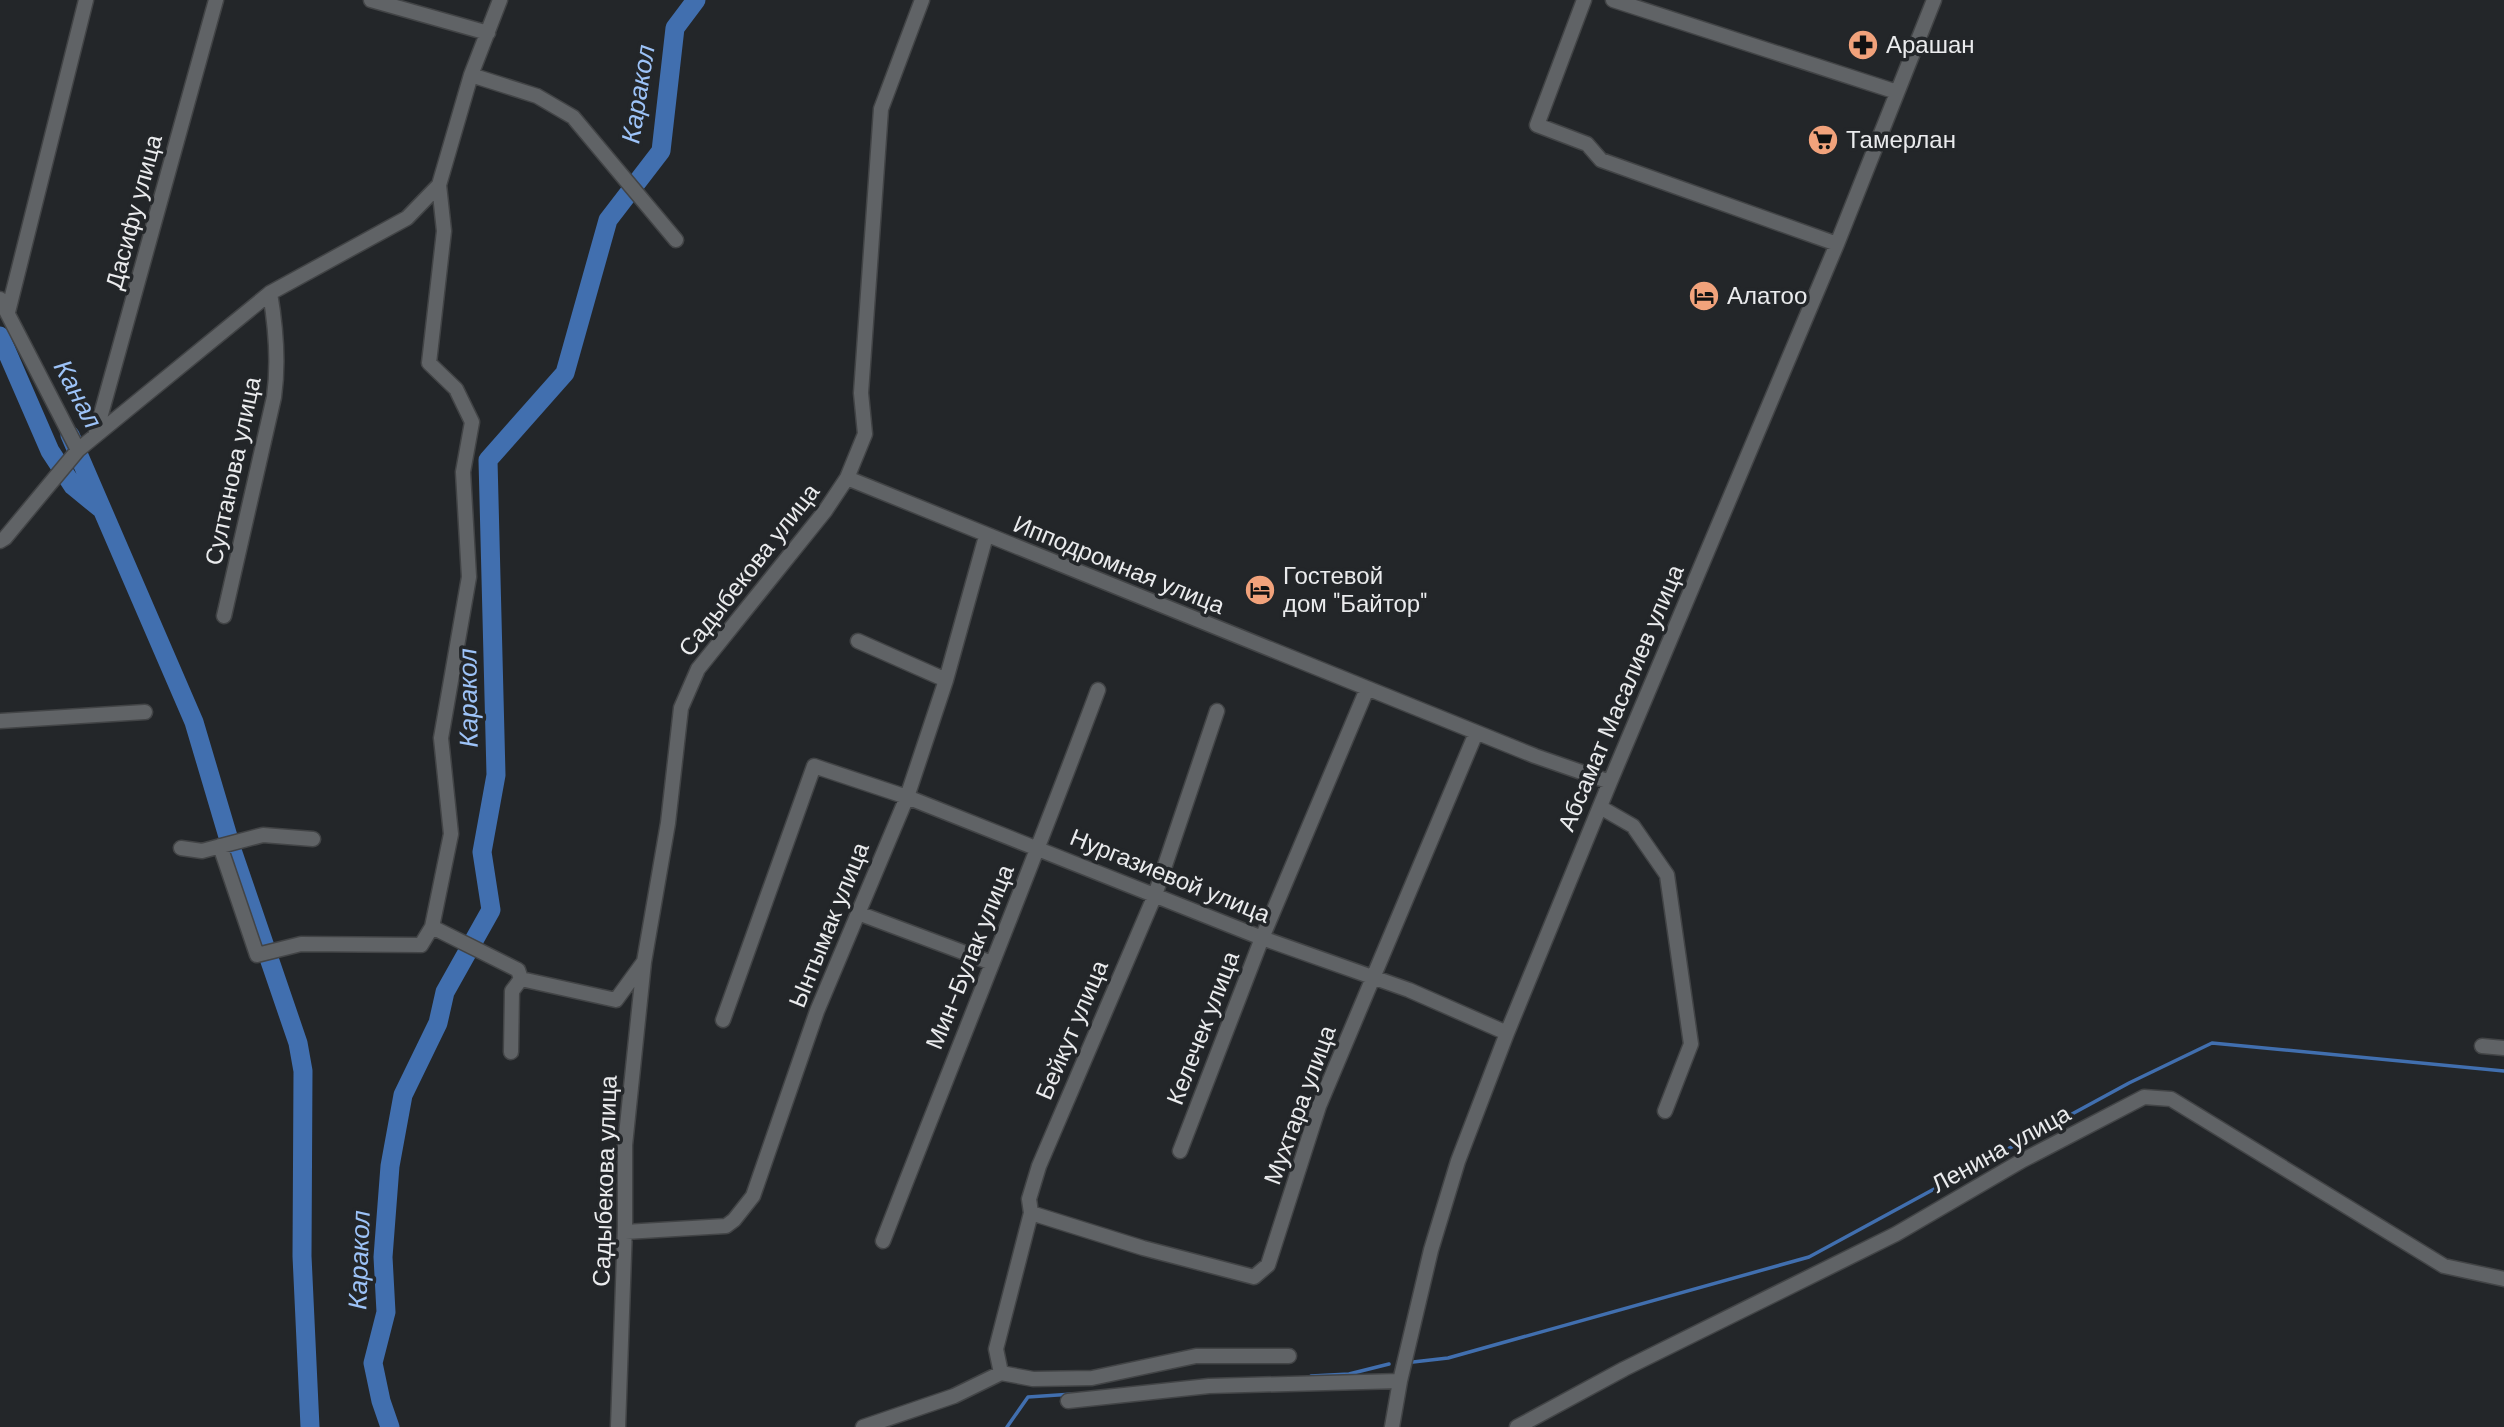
<svg xmlns="http://www.w3.org/2000/svg" width="2504" height="1427" viewBox="0 0 2504 1427" font-family="'DM Sans',sans-serif">
  <style>
    .lines { fill: none; stroke-linecap: round; stroke-linejoin: round }
    .stream { stroke: #416faf; stroke-width: 3.5 }
    .river { stroke: #416faf; stroke-width: 19 }
    .minor-casing { stroke: #424446; stroke-width: 17 }
    .minor { stroke: #606366; stroke-width: 14 }
    .labels { text-anchor: middle; stroke-width: 7; stroke-linejoin: round; paint-order: stroke }
    .poi-label { font-size: 24px; fill: #eaebed; stroke: #232629; text-anchor: start }
    .street-label { font-size: 24px; fill: #eaebed; stroke: #232629 }
    .water-label { font-size: 26px; font-style: italic; fill: #9dc3f8; stroke: #232629 }
  </style>
  <rect width="100%" height="100%" fill="#232629"/>
  <g class="lines">
    <path class="stream" d="M1413,1362L1448,1358L1809,1257L2129,1083L2212,1043L2504,1071
      M1311,1376L1349,1374L1389,1364
      M1007,1427L1028,1397L1073,1394"/>
    <path class="river" d="M0,336L50,451L73,486L100,508
      M70,435L194,722L232,850L298,1043L303,1071L302,1256L310,1427
      M390,1427L381,1401L373,1363L386,1312L383,1257L390,1166L403,1095L438,1023L445,992L491,910L482,852L496,775L488,460L565,373L608,220L661,151L675,28L696,0"/>
    <g class="minor-casing">
      <path id="minor" d="M371,0L488,33
        M1584,0L1537,125L1587,144L1601,160L1837,244
        M1613,0L1897,92
        M471,75L537,96L573,117L676,240
        M0,299L78,450
        M8,312L86,0
        M95,436L216,0
        M847,478L1535,756L1610,782
        M0,541L5,538L78,450L270,293L407,218L439,185L471,75L500,0
        M224,616L274,397C279,362 276,328 270,293
        M858,641L946,680
        M0,721L145,712
        M1600,807L1633,826L1667,875L1691,1044L1665,1111
        M220,846L257,955L301,944L421,945L432,927L451,834L441,738L469,577L463,472L472,422L456,389L429,363L444,231L439,185
        M181,848L202,851L263,835L313,839
        M858,913L992,963
        M432,927L518,970L521,979L616,1000L643,963
        M723,1020L814,766L907,797L1262,938L1409,990L1507,1033
        M2482,1046L2504,1048
        M511,1052L512,991L521,979
        M1180,1151L1262,938L1367,689
        M1031,1213L1143,1248L1254,1277L1268,1265L1319,1106L1476,733
        M625,1232L726,1226L734,1220L753,1196L817,1011L907,797L946,680L986,536
        M883,1241C954,1057 1029,875 1098,690
        M1001,1373L996,1349L1031,1213L1029,1199L1039,1166L1155,895L1217,711
        M1068,1401L1209,1386L1400,1381
        M618,1427L625,1226V1145L644,962L668,823L681,708L698,669L825,511L847,478L865,434L861,393L881,109L922,0
        M863,1427L954,1396L1001,1373L1033,1379L1092,1378L1196,1356H1289
        M1392,1427L1400,1381L1431,1250L1458,1161L1507,1033L1610,782L1837,244L1934,0
        M1517,1427L1624,1369L1896,1234L2023,1160L2144,1097L2171,1099L2444,1266L2504,1279"/>
    </g>
    <use href="#minor" class="minor"/>
  </g>
  <defs>
    <g id="pharmacy-disc" transform="scale(1.575)"><circle r="9.5" fill="#f1a27b" stroke="#232629"/><path d="M-2-6h4v4h4v4h-4v4h-4v-4h-4v-4h4Z" fill="#111"/></g>
    <g id="supermarket-disc" transform="scale(1.575)"><circle r="9.5" fill="#f1a27b" stroke="#232629"/><path d="M-6-5.5h2.5l.6 2H6L4.5 2H-2.5L-4.4-4H-6ZM-1.5 3.2a1.3 1.3 0 1 0 .1 0ZM3 3.2a1.3 1.3 0 1 0 .1 0Z" fill="#111"/></g>
    <g id="hotel-disc" transform="scale(1.575)"><circle r="9.5" fill="#f1a27b" stroke="#232629"/><path d="M-6-4.5h1.5V1H6V5H4.5V3h-9V5H-6ZM-4 0a1.8 1.8 0 1 1 3.6 0ZM.5 0V-2.5h3Q6-2.5 6 0Z" fill="#111"/></g>
  </defs>
  <g fill-rule="evenodd">
    <use href="#pharmacy-disc" x="1863" y="45"/>
    <use href="#supermarket-disc" x="1823" y="140"/>
    <use href="#hotel-disc" x="1704" y="296"/>
    <use href="#hotel-disc" x="1260" y="590"/>
  </g>
  <g class="labels">
    <g class="poi-label">
      <text x="1886" y="53">Арашан</text>
      <text x="1846" y="148">Тамерлан</text>
      <text x="1727" y="304">Алатоо</text>
      <text x="1283" y="584">Гостевой<tspan x="1283" dy="28">дом "Байтор"</tspan></text>
    </g>
    <g class="street-label">
      <text transform="translate(134 212) rotate(-75)" y="8">Дасифу улица</text>
      <text transform="translate(233 471) rotate(-78)" y="8">Султанова улица</text>
      <text transform="translate(1119 565) rotate(22)" y="8">Ипподромная улица</text>
      <text transform="translate(749 570) rotate(-52)" y="8">Садыбекова улица</text>
      <text transform="translate(1621 698) rotate(-67)" y="8">Абсамат Масалиев улица</text>
      <text transform="translate(1170 876) rotate(22)" y="8">Нургазиевой улица</text>
      <text transform="translate(829 925) rotate(-68)" y="8">Ынтымак улица</text>
      <text transform="translate(970 957) rotate(-68)" y="8">Мин-Булак улица</text>
      <text transform="translate(1203 1028) rotate(-69)" y="8">Келечек улица</text>
      <text transform="translate(1072 1030) rotate(-67)" y="8">Бейкут улица</text>
      <text transform="translate(1300 1105) rotate(-70)" y="8">Мухтара улица</text>
      <text transform="translate(2001 1149) rotate(-29)" y="8">Ленина улица</text>
      <text transform="translate(605 1181) rotate(-88)" y="8">Садыбекова улица</text>
    </g>
    <g class="water-label">
      <text transform="translate(638 94) rotate(-81)" y="9">Каракол</text>
      <text transform="translate(78 394) rotate(62)" y="9">Канал</text>
      <text transform="translate(468 698) rotate(-91)" y="9">Каракол</text>
      <text transform="translate(359 1260) rotate(-88)" y="9">Каракол</text>
    </g>
  </g>
</svg>
